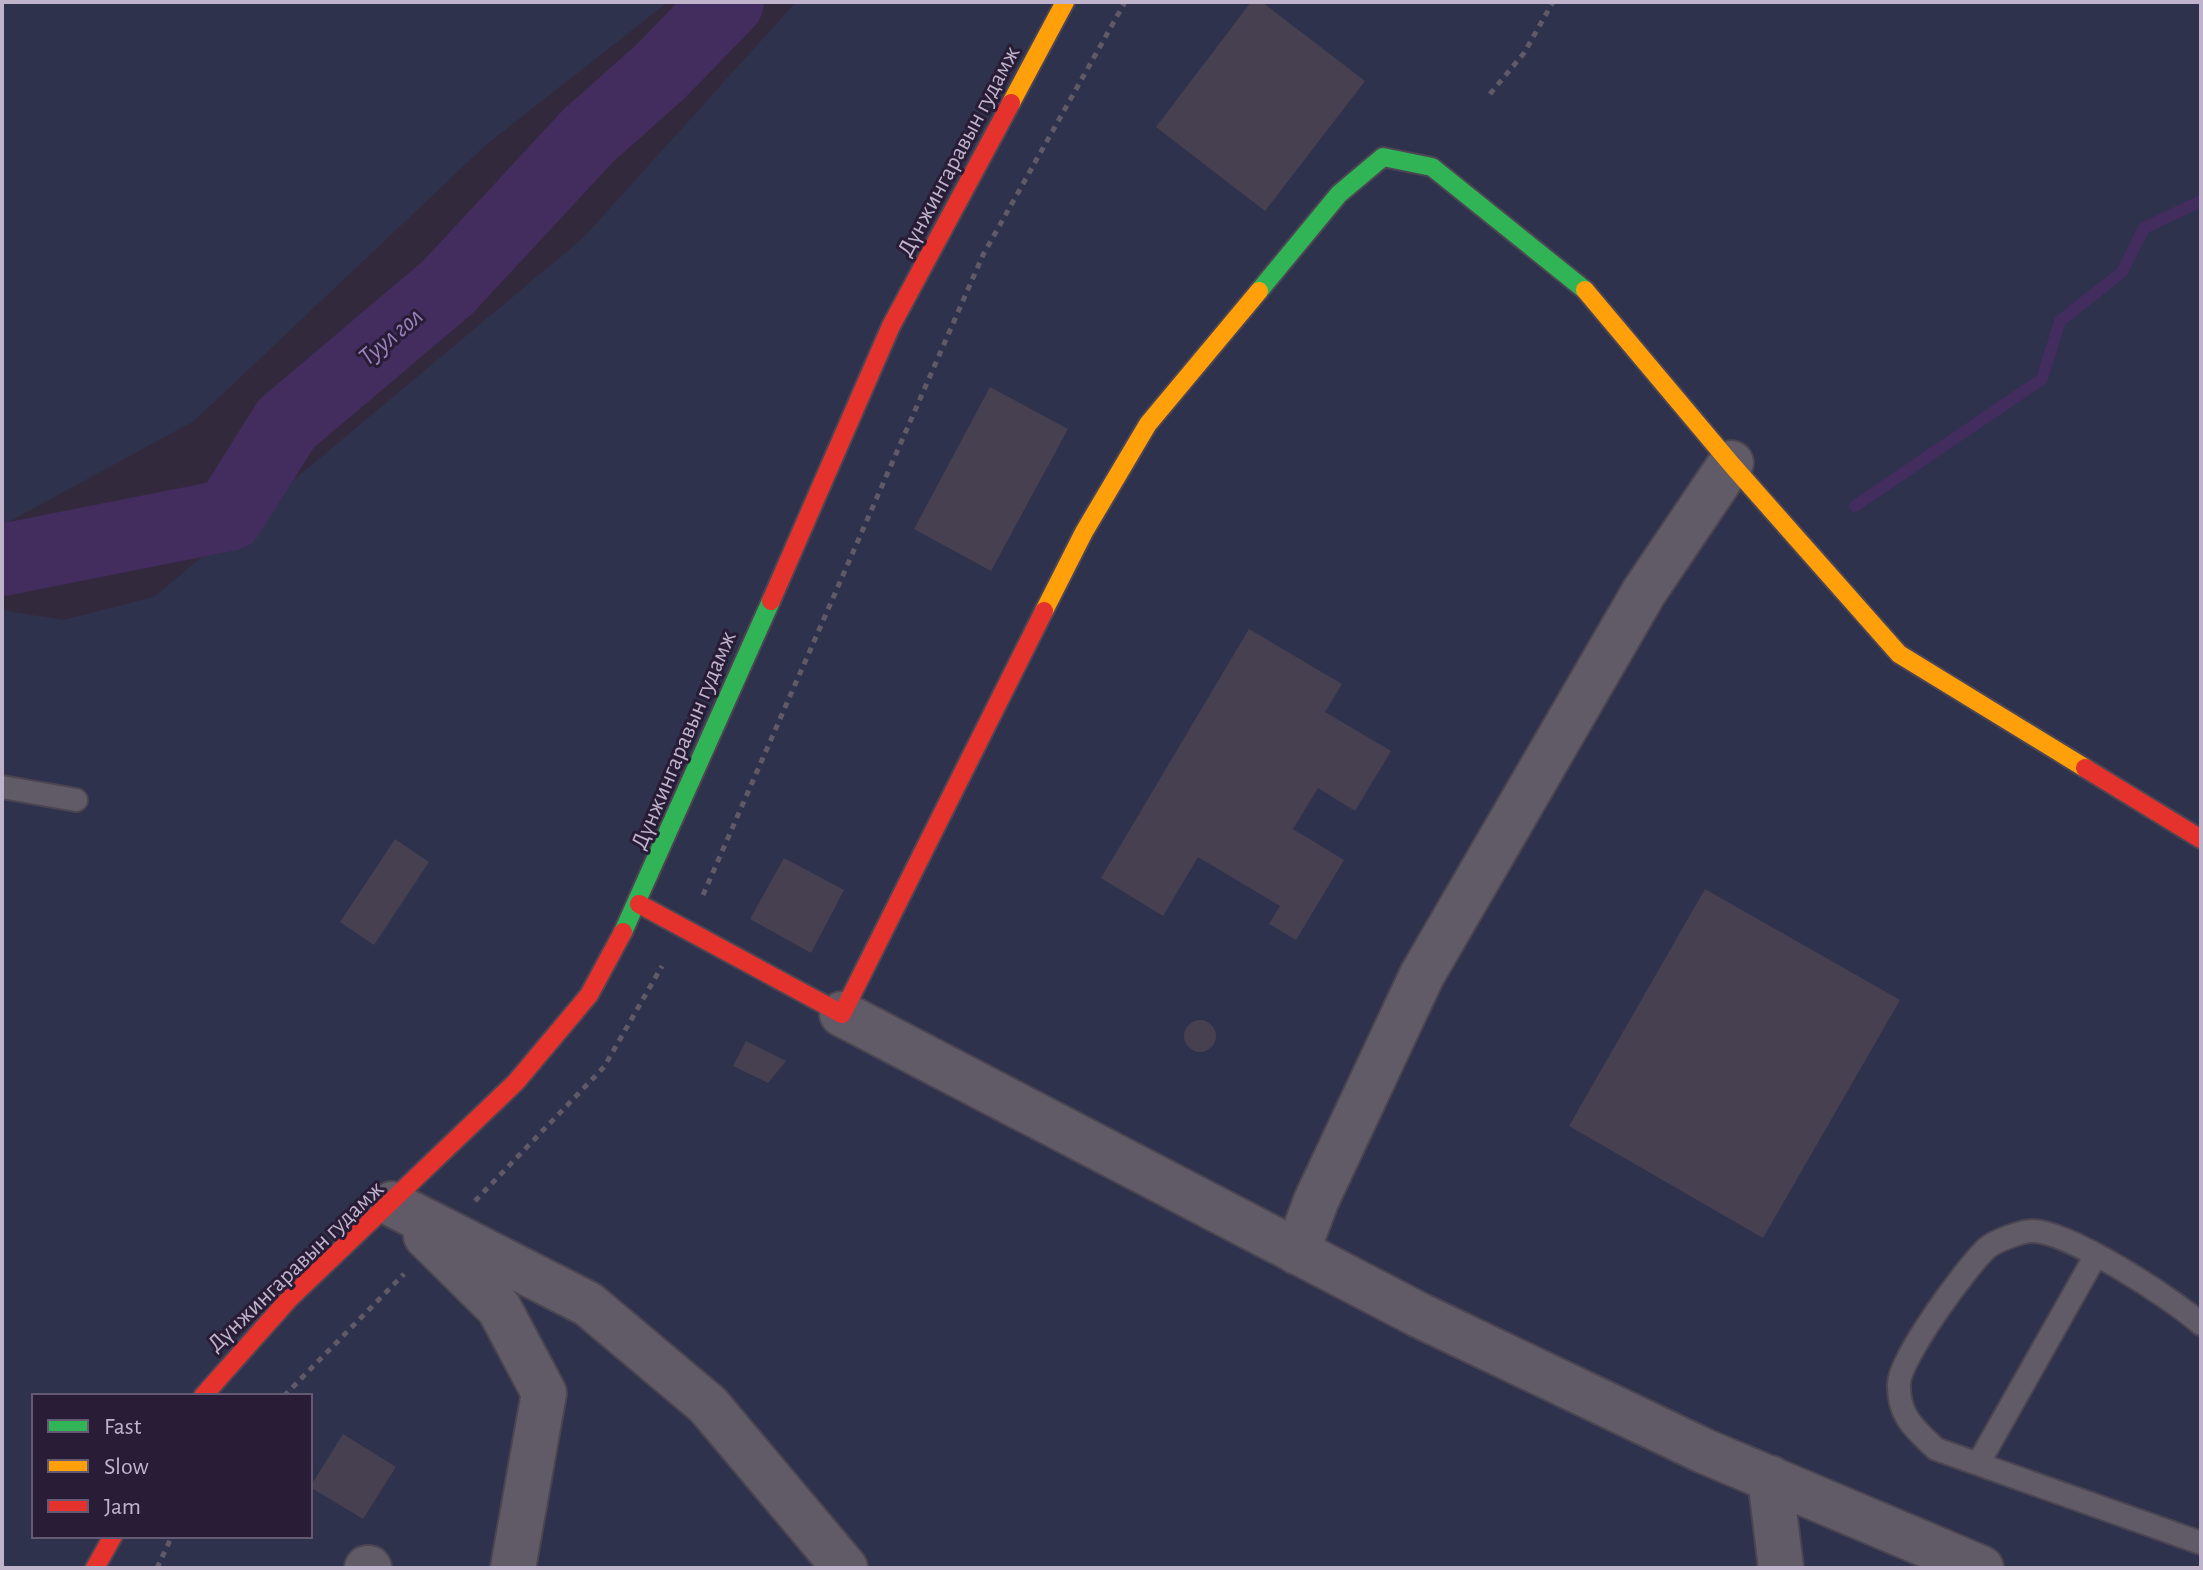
<svg xmlns="http://www.w3.org/2000/svg" width="2203" height="1570" viewBox="0 0 2203 1570" font-family="'Alegreya Sans',sans-serif">
  <style>
    .green { fill: #2e324c; fill-rule: evenodd }
    .lines { fill: none; stroke-linecap: round; stroke-linejoin: round }
    .stream { stroke: #432c5e; stroke-width: 12 }
    .river { stroke: #432c5e; stroke-width: 72 }
    .building { fill: #474050 }
    .lane-casing { stroke: #4b4552; stroke-width: 26 }
    .street-casing { stroke: #4b4552; stroke-width: 48 }
    .fast-casing { stroke: #4c4554; stroke-width: 22 }
    .slow-casing { stroke: #4c4554; stroke-width: 22 }
    .jam-casing { stroke: #4c4554; stroke-width: 22 }
    .path { stroke: #605a68; stroke-width: 5; stroke-dasharray: 6 6; stroke-linecap: butt }
    .lane { stroke: #615b68; stroke-width: 22 }
    .street { stroke: #615b68; stroke-width: 44 }
    .fast { stroke: #30b455; stroke-width: 18 }
    .slow { stroke: #ff9f0a; stroke-width: 18 }
    .jam { stroke: #e5322d; stroke-width: 18 }
    .labels { text-anchor: middle; stroke-width: 6; stroke-linejoin: round; paint-order: stroke }
    .street-label { font-size: 24px; fill: #c0b4cc; stroke: #291c37 }
    .water-label { font-size: 26px; font-style: italic; fill: #9b80bb; stroke: #291c37 }
  </style>
  <rect width="100%" height="100%" fill="#322a3c"/>
  <path class="green" d="M2,2H668L487,144L194,421L3,525Z
    M796,2H2201V1568H2V610L63,620L154,597L583,238ZM34,1396H310V1536H34Z"/>
  <g class="lines">
    <path class="stream" d="M1855,506L2042,379L2060,321L2122,272L2144,228L2201,201"/>
    <path class="river" d="M2,560L229,515L286,424L448,287L588,136L661,71L728,2"/>
  </g>
  <path class="building" d="M1251,2H1262L1365,81L1265,211L1156,127Z
    M990,387L1068,429L991,571L914,529Z
    M1249,629L1342,684L1325,712L1391,751L1355,811L1318,788L1293,829L1344,860L1296,940L1269,924L1280,906L1198,857L1163,916L1101,878Z
    M395,839L429,862L374,945L340,922Z
    M784,858L844,890L811,953L750,919Z
    M1705,889L1900,1000L1763,1238L1569,1126Z
    M1184 1036a16 16 0 1 1 32 0a16 16 0 1 1-32 0Z
    M746,1041L786,1061L768,1083L733,1066Z
    M343,1434L396,1467L363,1519L310,1487Z"/>
  <g class="lines">
    <g class="lane-casing">
      <path id="lane" d="M2,787L76,800
        M2201,1324C2173,1299 2069,1231 2032,1231C2022,1231 1995,1241 1987,1248C1967,1266 1899,1359 1899,1384C1898,1416 1915,1429 1936,1449L2201,1543
        M1978,1464L2096,1255"/>
    </g>
    <g class="street-casing">
      <path id="street" d="M842,1014L1419,1315L1704,1451L1981,1568
        M392,1204L588,1304L708,1405L845,1568
        M426,1236L499,1308L544,1393L513,1568
        M1297,1252L1316,1201L1422,975L1644,592L1731,463
        M1770,1478L1781,1568
        M367,1568H369"/>
    </g>
    <g class="fast-casing">
      <path id="fast" d="M1259,291L1339,194L1383,157L1432,167L1585,290
        M623,932L771,601"/>
    </g>
    <g class="slow-casing">
      <path id="slow" d="M1011,103L1065,2
        M1585,290L1732,465L1899,654L2085,768
        M1044,611L1084,532L1148,424L1259,291"/>
    </g>
    <g class="jam-casing">
      <path id="jam" d="M771,601L891,326L1011,103
        M2085,768L2201,839
        M639,904L842,1014L1044,611
        M203,1396L290,1298L516,1082L589,995L623,932
        M95,1568L113,1536"/>
    </g>
    <path class="path" d="M1490,94L1524,53L1553,2
      M703,895L983,255L1125,2
      M475,1201L604,1067L662,966
      M284,1396L404,1274
      M157,1568L172,1536"/>
    <use href="#lane" class="lane"/>
    <use href="#street" class="street"/>
    <use href="#fast" class="fast"/>
    <use href="#slow" class="slow"/>
    <use href="#jam" class="jam"/>
  </g>
  <g class="labels">
    <g class="street-label">
      <text transform="translate(958 151) rotate(-62)" y="8">Дүнжингаравын гудамж</text>
      <text transform="translate(683 740) rotate(-67)" y="8">Дүнжингаравын гудамж</text>
      <text transform="translate(295 1266) rotate(-44)" y="8">Дүнжингаравын гудамж</text>
    </g>
    <g class="water-label">
      <text transform="translate(390 336) rotate(-40)" y="9">Туул гол</text>
    </g>
  </g>
  <rect width="2203" height="1570" fill="none" stroke="#c0b4cc" stroke-width="8"/>
  <rect x="32" y="1394" width="280" height="144" fill="#291c37" stroke="#655973" stroke-width="2"/>
  <rect x="48" y="1420" width="40" height="12" fill="#30b455" stroke="#655973" stroke-width="2"/>
  <text x="104" y="1434" font-size="24" fill="#c0b4cc">Fast</text>
  <rect x="48" y="1460" width="40" height="12" fill="#ff9f0a" stroke="#655973" stroke-width="2"/>
  <text x="104" y="1474" font-size="24" fill="#c0b4cc">Slow</text>
  <rect x="48" y="1500" width="40" height="12" fill="#e5322d" stroke="#655973" stroke-width="2"/>
  <text x="104" y="1514" font-size="24" fill="#c0b4cc">Jam</text>
</svg>
